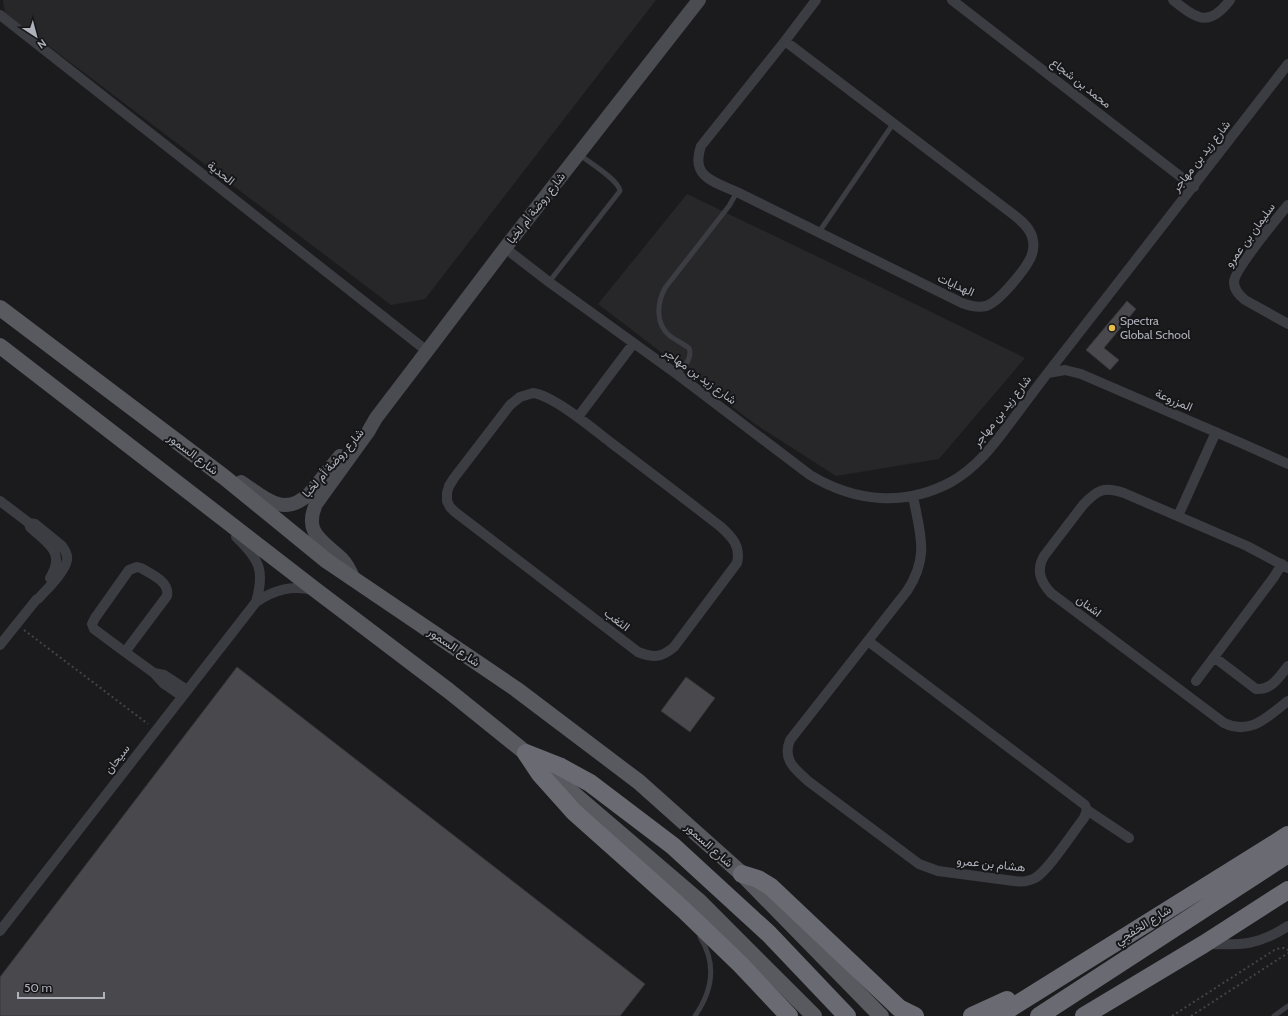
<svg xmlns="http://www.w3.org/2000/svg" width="1288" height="1016" viewBox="0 0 1288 1016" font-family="Cabin,Vazirmatn,sans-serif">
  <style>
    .built { fill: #27272a }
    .building { fill: #48484d; stroke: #363539 }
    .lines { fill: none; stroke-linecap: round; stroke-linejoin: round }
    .path { stroke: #424449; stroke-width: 2; stroke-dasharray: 2 3; stroke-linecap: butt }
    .lane { stroke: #3c3d42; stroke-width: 5 }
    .street { stroke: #3c3d42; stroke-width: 10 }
    .secondary { stroke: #4a4c52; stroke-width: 14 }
    .primary { stroke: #595a60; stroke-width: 16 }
    .highway { stroke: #696a72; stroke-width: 18 }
    .poi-dot { fill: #e4be4c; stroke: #161618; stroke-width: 1.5 }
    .labels { text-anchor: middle; stroke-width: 4; stroke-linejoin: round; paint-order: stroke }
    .street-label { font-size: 12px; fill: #afb1bb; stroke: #161618 }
    .poi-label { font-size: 12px; fill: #afb1bb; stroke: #161618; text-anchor: start }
  </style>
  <rect width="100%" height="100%" fill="#1b1b1d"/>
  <path class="built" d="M3,0H656L425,299L391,305L5,13Z
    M687,194L862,278L1025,358L939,459L836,476L755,424L598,304Z"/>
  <path class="building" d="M1127,301L1136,309L1104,348L1119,360L1110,370L1086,350Z
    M237,667L645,984L620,1016H0V977Z
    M686,677L715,698L690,732L661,711Z"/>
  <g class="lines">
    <path class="path" d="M24,630L148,724
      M1172,1016L1276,949L1284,948L1288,950
      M1191,1016L1288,953"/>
    <path class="lane" d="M819,232L893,124
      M549,282L620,191C619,180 590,163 580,155
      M678,375C683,368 693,358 689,348C683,344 676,340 670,336C655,324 657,303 665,288L729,206L737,192
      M695,1016C713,990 717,964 700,937
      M1274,1016L1288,1006"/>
    <path class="street" d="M952,0L1194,187
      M1173,0C1196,18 1208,29 1230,0
      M0,15L427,351
      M785,41L1014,215C1023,222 1032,230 1033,241C1034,246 1033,252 1031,257C1025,270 999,302 986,306C977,308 970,306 962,303L737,192C714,182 690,177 701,146L785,41L816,0
      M1288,205C1278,217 1234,270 1234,282C1234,290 1239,295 1245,300L1288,324
      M505,248L549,282L678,375L810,475C855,502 904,507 951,482C978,467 995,443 1013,419C1028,399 1042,380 1057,361C1134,262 1211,164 1288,64
      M1048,373L1065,370L1081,374L1241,443L1288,464
      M533,393C554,396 592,428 610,442C647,470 684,498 721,527C732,537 741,546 737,563L674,647C661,658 653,658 638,652L455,512L450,507L447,501V493L449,486L454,478L510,405L520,397Z
      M578,417L633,344
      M0,501L29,523L30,527C48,544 66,552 50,578
      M1178,516L1216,432
      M236,537C260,560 265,571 256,602
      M137,567L141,568C151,574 170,582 167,596L125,652L94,629L92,624L95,618L129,570Z
      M1288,568L1247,546L1124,493C1104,486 1097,490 1083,505L1044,556C1036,570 1040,581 1051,593L1224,723C1251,736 1268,716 1288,701
      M868,641L1085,805L1087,810L1084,818C1073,832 1048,871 1035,878C1028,882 1021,882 1014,881L938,871L919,864L808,781C795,769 782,760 790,740L907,591C930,556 920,534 913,496
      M0,645L36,600L39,598C47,589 65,572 67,560C68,555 65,550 62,546L35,524L29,523
      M125,652L154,673L163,683L182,696
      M1214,657L1256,689C1272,690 1279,677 1288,666
      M154,673L164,675L187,690
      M1196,681L1274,577L1282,564
      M1087,810L1129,838
      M0,931L256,602C274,590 291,585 313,590
      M1206,944C1241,945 1257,946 1288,926"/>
    <path class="secondary" d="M241,482C264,497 283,519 310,493L340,456
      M354,580C351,572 347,564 341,558C323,541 303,533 316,504L368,432L376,418L427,351L505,248L699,0"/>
    <path class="primary" d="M0,308L224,477L327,561L516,689L639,782L742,874L881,1016
      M0,346L317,591L449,691L526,753L698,900L814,1016"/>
    <path class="highway" d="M526,753L559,766L590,783L673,846L769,934L847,1016
      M526,753L540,774L574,812L684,910L741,965L789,1016
      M742,874L758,879L771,887L899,1008L915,1016
      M972,1016L1007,1000
      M998,1016L1288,835
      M1039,1016L1288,854
      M1084,1016L1204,944L1288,890"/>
  </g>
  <circle class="poi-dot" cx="1112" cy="328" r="4"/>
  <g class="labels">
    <g class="street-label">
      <text transform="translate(1081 83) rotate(38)" y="4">محمد بن شجاع</text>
      <text transform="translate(1201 156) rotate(-52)" y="4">شارع زيد بن مهاجر</text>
      <text transform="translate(221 173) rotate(38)" y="4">الحدية</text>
      <text transform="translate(536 208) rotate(-52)" y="4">شارع روضة أم لخبا</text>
      <text transform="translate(1250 235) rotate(-54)" y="4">سليمان بن عمرو</text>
      <text transform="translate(956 285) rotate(24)" y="4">الهدايات</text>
      <text transform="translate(700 376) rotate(36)" y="4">شارع زيد بن مهاجر</text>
      <text transform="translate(1174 400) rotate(23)" y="4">المزروعة</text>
      <text transform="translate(1002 411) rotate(-52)" y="4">شارع زيد بن مهاجر</text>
      <text transform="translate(193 454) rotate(37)" y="4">شارع السمور</text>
      <text transform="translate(333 463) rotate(-49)" y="4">شارع روضة أم لخبا</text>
      <text transform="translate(1089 606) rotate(37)" y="4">اشنان</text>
      <text transform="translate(617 620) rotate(37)" y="4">الثغب</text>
      <text transform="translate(454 647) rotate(34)" y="4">شارع السمور</text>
      <text transform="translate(117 759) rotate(-52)" y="4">سيحان</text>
      <text transform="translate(709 845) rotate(42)" y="4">شارع السمور</text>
      <text transform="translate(991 864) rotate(6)" y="4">هشام بن عمرو</text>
      <text transform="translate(1143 925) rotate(-32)" y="4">شارع الخفجي</text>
    </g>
    <g class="poi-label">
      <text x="1120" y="325">Spectra<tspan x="1120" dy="14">Global School</tspan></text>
    </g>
  </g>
  <g transform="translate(36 36) rotate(144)" stroke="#161618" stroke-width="3" paint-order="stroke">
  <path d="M0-3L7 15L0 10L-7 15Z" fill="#afb1bb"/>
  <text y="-6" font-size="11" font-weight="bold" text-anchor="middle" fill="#afb1bb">N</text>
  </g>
  <path d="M18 992v6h86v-6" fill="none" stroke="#afb1bb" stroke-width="2"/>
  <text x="24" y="992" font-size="12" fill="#afb1bb" stroke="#161618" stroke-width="3" paint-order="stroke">50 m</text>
</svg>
